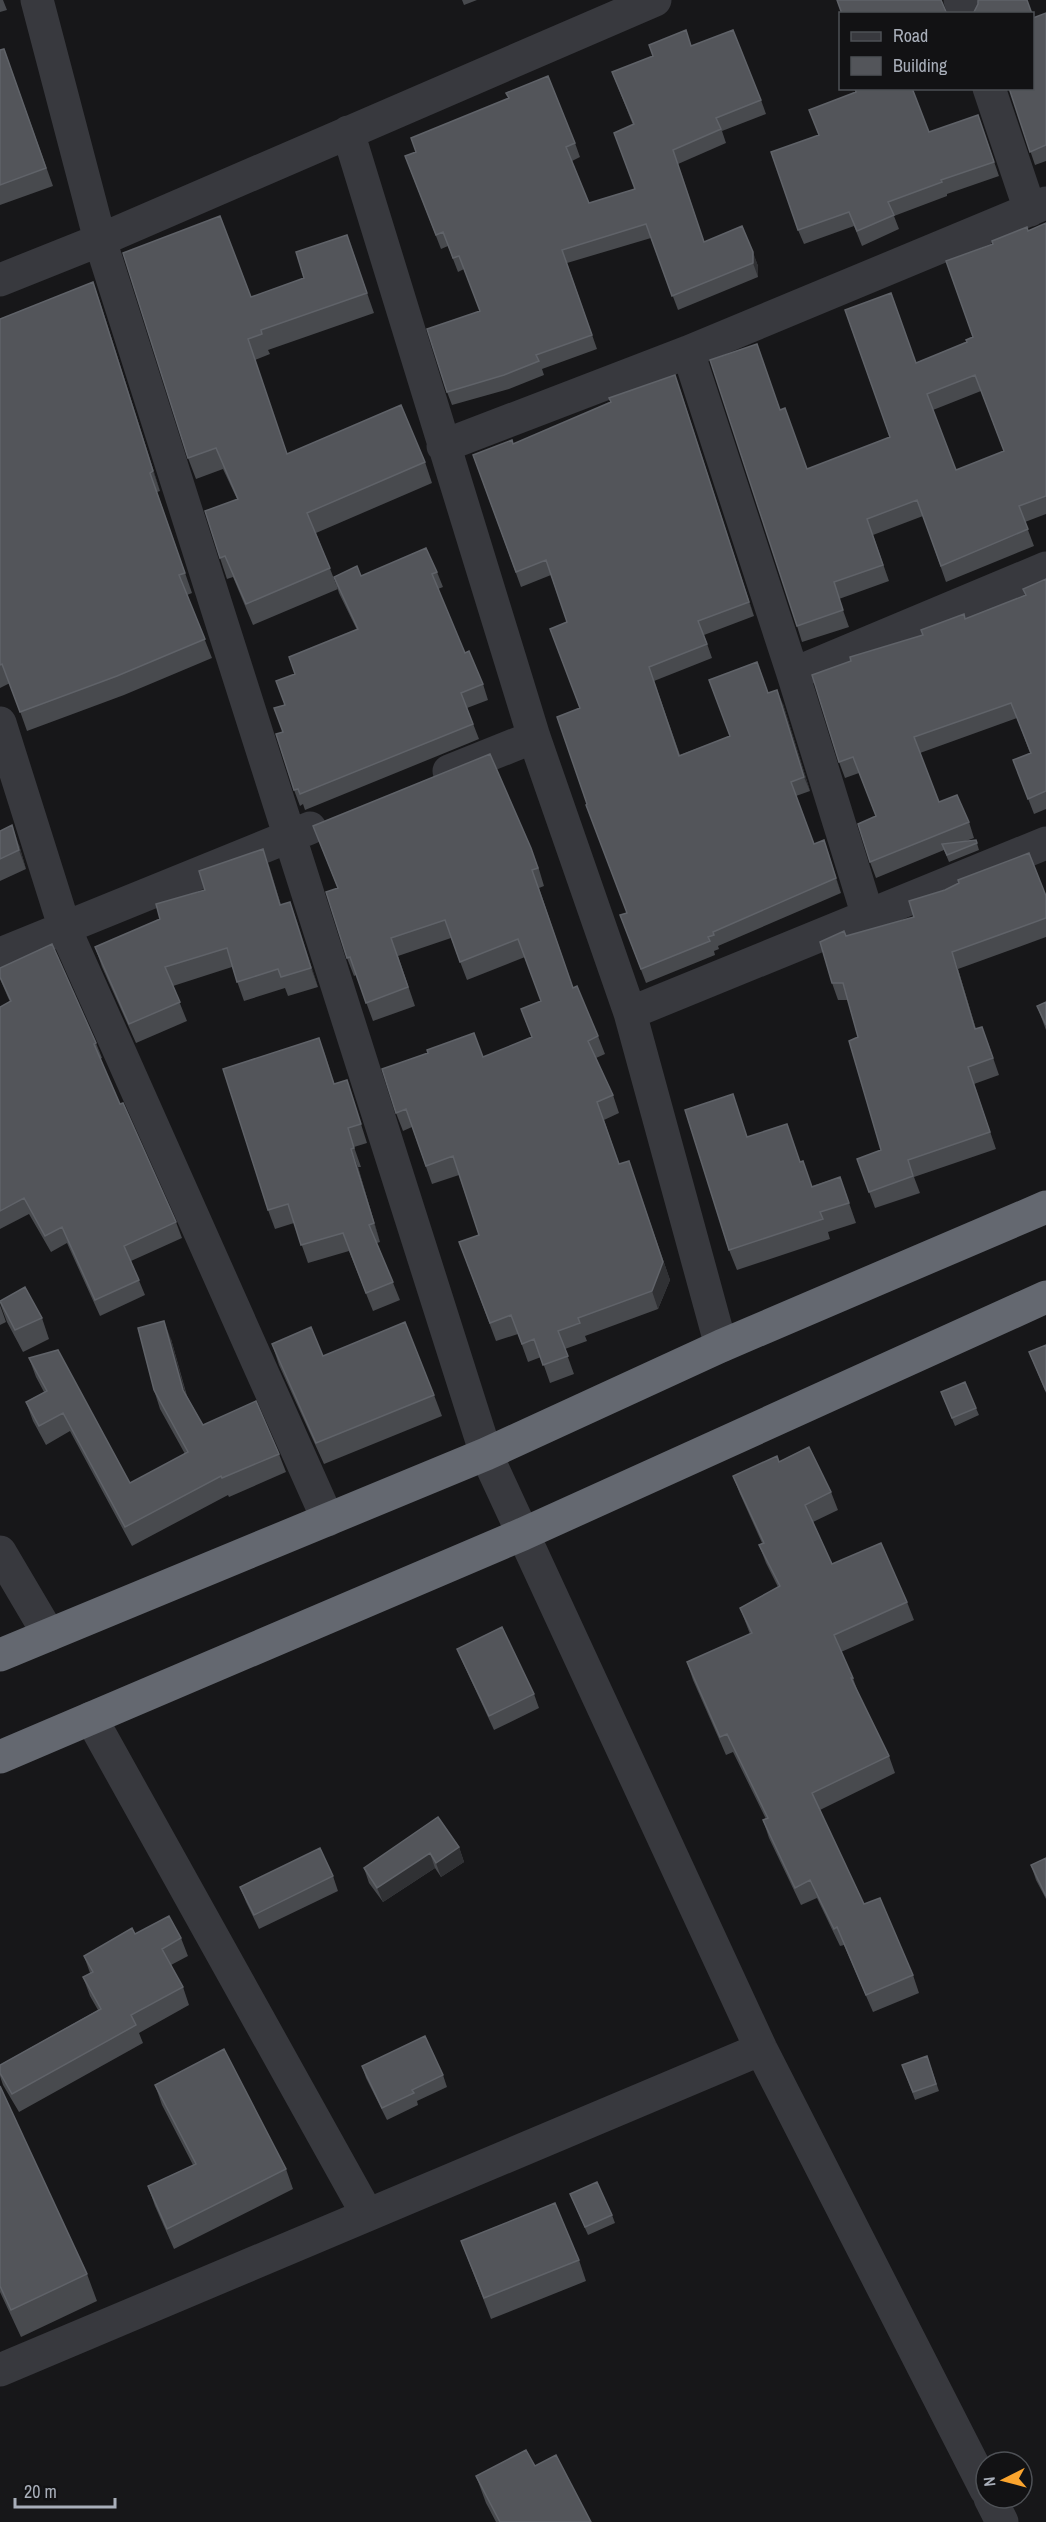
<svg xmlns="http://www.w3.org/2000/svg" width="1046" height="2522" viewBox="0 0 1046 2522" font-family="'Archivo Narrow',sans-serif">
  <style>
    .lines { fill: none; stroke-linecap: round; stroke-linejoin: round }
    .minor { stroke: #38393e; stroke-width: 33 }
    .highway { stroke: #646870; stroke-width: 33 }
    .wall { fill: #484a4e; fill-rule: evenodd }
    .shaded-wall { fill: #303134 }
    .building { fill: #53555a; stroke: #606369; stroke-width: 1.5; fill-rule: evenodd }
  </style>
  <rect width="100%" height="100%" fill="#171719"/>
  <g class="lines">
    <path class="minor" d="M37,0L100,240L486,1454L761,2049L986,2490
      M960,0L965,14
      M989,88L1030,210
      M348,132L534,737L630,1013L721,1346
      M0,280L100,240L655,0
      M688,352L793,674L868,916
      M443,446L688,352L1046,203
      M793,674L1046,568
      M0,723L65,929L328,1520
      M449,771L534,737
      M0,954L310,828
      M630,1013L1046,843
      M0,1552L49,1635
      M91,1718L367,2214
      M0,2370L761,2049
      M990,2498L1002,2522"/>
    <path class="highway" d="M0,1655L486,1454L721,1346L1046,1207
      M0,1757L523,1534L1046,1297"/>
  </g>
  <path class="wall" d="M0,0H3L7,10L0,12Z
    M462,0H477L464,5Z
    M1046,13V161L1035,165L1014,103L1034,18Z
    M691,46L761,100L766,114L722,131L726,143L678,164L704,242L742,226L758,266V277L678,310L651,238L567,263L597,349L542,369L544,375L509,389L452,405L447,392L480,311L464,269L458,272L448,246L441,249L405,156L416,152L411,138L575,143L580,157L572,161L589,203L635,189L633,125L612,72Z
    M4,49L53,186L0,205V50Z
    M978,115L999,176L947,194V196L894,216L899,229L862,246L854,226L804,244L798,230L929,132Z
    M1046,223V514L1025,522L1034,546L946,582L923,516L873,535L889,581L839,599L849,627L802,642L797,626L780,410L807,469L890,437L916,363L967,342L973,337L1028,231ZM981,391L1004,451L956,470L933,410Z
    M347,235L374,313L268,350L270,354L255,360L287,454L425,462L432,483L316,533L338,589L253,625L233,577L227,579L220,558L237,499L223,469L196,479L188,458L251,297L304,278Z
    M93,282L100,302L160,491L157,492L192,593L187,595L212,658L124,695L27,731L10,683L0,688V319Z
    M680,389L754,616L704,635L712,658L654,681L680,755L730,736L768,693L783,704L810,791L796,796L814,844L824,840L841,893L718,946L719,949L714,951L715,955L646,983L620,915L627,913L587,804L580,708L567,622L551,575L521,587L473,455L513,444Z
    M437,572L443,587L438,589L465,653L483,684L488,700L467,708L479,739L305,810L303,804L300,806L294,790L282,732L295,674L357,630L339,593L334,577Z
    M1046,579V809L1034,814L1019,775L1030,753L1017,718L920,753L939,802L969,822L974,838L966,841L976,840L979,850L949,862L944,850L876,878L870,862L876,816L859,773L845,778L839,762L923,635L1025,595Z
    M313,826L538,866L544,886L539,888L573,988L598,1036L605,1054L596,1058L613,1095L619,1113L604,1120L619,1164L635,1179L670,1280L658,1309L585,1336L587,1341L565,1349L574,1374L550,1383L541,1357L528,1362L518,1334L496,1341L459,1242L479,1235L459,1175L432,1184L412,1127L403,1131L396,1113L483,1057L532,1037L521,1009L541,1001L525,957L467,980L451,938L398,956L415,1006L373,1021L356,975L354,976L347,958L338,889Z
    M0,831L19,845L26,869L0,881Z
    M263,849L281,905L290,902L318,987L288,996L285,988L244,1001L232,967L173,986L187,1021L136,1043L102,967L95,947L160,919L205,890Z
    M1046,896V937L958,969L976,1029L988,1043L999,1075L974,1084L996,1149L914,1177L920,1193L875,1208L857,1159L881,1150L858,1037L848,1000H838L832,983L846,936Z
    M0,968L96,1043L102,1058L100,1059L120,1104L176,1222L182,1238L131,1261L145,1295L100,1316L67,1243L51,1252L29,1214L0,1229V1007L10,1002L0,979Z
    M1046,1002V1030L1037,1006Z
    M319,1038L334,1084L347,1080L367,1143L354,1147L361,1167H358L380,1242L377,1243L400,1300L373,1311L349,1251L308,1263L294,1223L275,1229L268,1210Z
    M787,1124L800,1162L812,1186L840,1177L856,1223L828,1232L830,1239L737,1270L729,1250L748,1137Z
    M0,1303L42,1318L49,1339L23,1352L7,1322Z
    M0,1305L6,1322L0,1325Z
    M171,1339L187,1396L203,1425L279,1454L286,1472L229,1497L228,1495L132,1546L70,1431L46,1445L33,1421L26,1402L44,1392L36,1377L29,1358L130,1483L185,1454L160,1409L154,1390Z
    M272,1344L323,1356L434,1395L442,1416L324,1464L279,1365Z
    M1046,1345V1393L1029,1352Z
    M941,1392L976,1408L979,1415L955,1426Z
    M779,1462L831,1492L838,1510L813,1522L832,1564L907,1602L914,1620L841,1652L853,1678L859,1695L889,1756L895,1773L820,1810L864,1904L913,1975L919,1993L873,2012L844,1945L840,1946L817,1898L801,1905L769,1838L763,1820L766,1819L733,1752L726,1755L693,1680L687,1662L750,1634L740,1608L778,1587L766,1563L759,1545L762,1543L740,1494L733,1476Z
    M457,1649L534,1694L539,1708L494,1730L463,1663Z
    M459,1847L464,1862L441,1877L435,1868L383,1902L369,1883L364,1868Z
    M1046,1858V1899L1036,1880L1031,1865Z
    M333,1876L338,1891L259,1929L246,1902L240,1887Z
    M135,1934L181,1938L188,1956L171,1965L183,1987L189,2005L139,2033L143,2043L19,2112L3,2085L0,2076V2065L98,2010L90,1996L83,1977L90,1973L84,1956Z
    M927,2056L939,2091L915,2100L902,2065Z
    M362,2066L443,2075L447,2087L417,2101L418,2105L387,2120L366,2078Z
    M155,2085L286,2169L293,2189L174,2249L155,2206L148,2186L193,2165L162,2105Z
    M0,2086L87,2274L97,2301L21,2337L0,2292Z
    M570,2194L612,2215L615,2223L588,2235Z
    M461,2241L579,2260L586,2281L491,2319Z
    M535,2466L591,2522H496L486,2503L476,2476Z"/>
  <path class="shaded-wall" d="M753,252L758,266V277L753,263Z
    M93,282L100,302L160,491L153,471Z
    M675,375L680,389L754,616L749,602Z
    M777,690L783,704L810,791L804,777Z
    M12,825L19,845L26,869L19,850Z
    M824,840L829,854L841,893L836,878Z
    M263,849L270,868L287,925L280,905Z
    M290,902L297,921L318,987L311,968Z
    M952,952L958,969L981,1046L975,1029Z
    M319,1038L326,1057L340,1103L334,1084Z
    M351,1149L358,1167L380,1242L374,1223Z
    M635,1179L670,1280L658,1309L652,1291Z
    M164,1321L171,1339L190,1409L183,1390Z
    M459,1847L464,1862L441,1877L436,1863Z
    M430,1853L435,1868L383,1902L377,1888Z"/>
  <path class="building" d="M837,0H941L947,14H842Z
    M978,0H1027L1032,14H973L978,4Z
    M1046,13V145L1030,152L1009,88H1032V16L1033,18Z
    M686,30L691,46L733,30L761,100L716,118L721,129L673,150L704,242L742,226L753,252V263L672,296L646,224L562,250L592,335L536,355L539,361L504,375L447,392L427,329L480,311L459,256L453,258L443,232L436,235L405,156L416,152L411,138L509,98L506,93L548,76L575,143L566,147L589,203L635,189L614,133L634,124L612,72L653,56L649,45Z
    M4,49L46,168L0,185V50Z
    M855,88H912L929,132L978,115L994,162L941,180L942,182L888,202L894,215L857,231L849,212L798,230L771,152L819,135L809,110L856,92Z
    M220,216L251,297L304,278L296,252L347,235L367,293L261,330L262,334L248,339L287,454L401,405L425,462L307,513L330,568L246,604L225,556L220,558L205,511L238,499L216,448L188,458L123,253Z
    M1046,223V496L1019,506L1028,529L941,566L917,500L867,519L883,565L834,582L843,610L797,626L710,360L757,344L780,410L785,408L807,469L890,437L845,310L891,293L916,363L967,342L966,340L973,337L946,261L993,244L992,241L1027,227L1028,231ZM975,375L1004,451L956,470L927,394Z
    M93,282L153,471L150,473L185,573L179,575L205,639L117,676L20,712L2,664L0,665V319Z
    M675,375L749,602L698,621L707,644L649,667L679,756L730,736L709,680L757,662L768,693L777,690L804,777L791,782L814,844L824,840L836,878L713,932L714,935L708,937L710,941L641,969L620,915L627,913L586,805L587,804L557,717L580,708L550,629L567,622L546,560L516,572L473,455L512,440L513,444L611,402L609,398Z
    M426,548L437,572L432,574L465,653L469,651L483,684L461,693L473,724L300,794L298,789L294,790L276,734L283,732L274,708L285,705L276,681L295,674L289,657L358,629L334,577L357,566L361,576Z
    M1046,579V791L1028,799L1013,760L1031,753L1011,703L914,737L939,802L957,795L969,822L870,862L858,824L876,816L853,757L839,762L812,675L851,661L850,657L923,635L921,630L964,614L965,619L1026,595L1023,589Z
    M490,754L531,848L538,868L532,870L573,988L577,986L598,1036L588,1041L613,1095L597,1102L619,1164L629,1161L663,1262L652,1291L578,1318L580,1323L558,1331L568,1356L543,1365L534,1339L522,1344L511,1315L490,1323L459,1242L479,1235L453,1156L426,1166L406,1109L396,1113L382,1069L428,1053L427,1050L474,1033L483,1057L532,1037L521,1009L541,1001L518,939L460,962L445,920L391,938L408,987L366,1003L350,957L347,958L326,892L338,888L313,826Z
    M12,825L19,850L0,859V831Z
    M976,840L977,843L947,855L942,844Z
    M263,849L280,905L290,902L311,968L281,977L278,969L237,982L227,948L165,967L180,1002L129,1024L95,947L160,919L156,904L205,890L199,871Z
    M1029,853L1046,896V918L952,952L975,1029L982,1027L993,1058L968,1067L990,1132L908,1160L913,1176L869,1192L857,1159L881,1150L849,1041L858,1037L843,983H832L820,942L844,931L846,936L914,917L909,901L945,890L959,883L958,880Z
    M52,944L96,1043L94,1044L120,1104L123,1103L176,1222L124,1246L139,1280L95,1300L62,1227L45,1236L24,1198L0,1211V1007L11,1001L0,977V968Z
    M1046,1002V1025L1037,1006Z
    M319,1038L334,1084L347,1080L361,1124L348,1128L354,1148L351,1149L374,1223L369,1225L393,1282L366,1293L343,1233L301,1245L288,1204L268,1210L223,1069Z
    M733,1094L747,1137L787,1124L800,1162L803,1161L812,1187L840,1177L849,1203L820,1212L823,1219L729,1250L685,1110Z
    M25,1287L42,1318L15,1330L0,1301Z
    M164,1321L183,1390L203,1425L256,1401L279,1454L222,1478L221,1476L125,1527L63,1413L39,1426L26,1402L47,1391L29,1358L58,1350L130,1483L188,1452L154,1390L138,1328Z
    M405,1322L434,1395L316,1443L272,1344L311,1327L323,1356Z
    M1046,1345V1391L1029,1352Z
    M965,1382L976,1408L952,1418L941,1392Z
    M809,1447L831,1492L805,1505L832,1564L881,1543L907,1602L834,1635L853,1678H851L889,1756L812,1793L864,1904L880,1898L913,1975L866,1995L837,1927L834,1929L810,1880L795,1888L763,1820L768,1818L727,1734L720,1737L687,1662L752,1633L740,1608L780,1586L759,1545L764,1543L733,1476L777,1456L779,1462Z
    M502,1627L534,1694L489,1716L457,1649Z
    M438,1817L459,1847L436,1863L430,1853L377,1888L364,1868Z
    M320,1848L333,1876L254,1915L240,1887Z
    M1046,1858V1896L1031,1865Z
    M169,1916L181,1938L162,1949L183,1987L131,2015L136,2025L12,2094L0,2073V2065L101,2009L83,1977L93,1972L84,1956L132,1928L135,1934Z
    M425,2036L443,2075L412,2090L414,2093L382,2108L362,2066Z
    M224,2049L286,2169L167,2229L148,2186L196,2164L155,2085Z
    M927,2056L936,2084L913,2092L902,2065Z
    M0,2086L87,2274L11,2310L0,2286Z
    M597,2182L612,2215L585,2227L570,2194Z
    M555,2203L579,2260L484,2298L461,2241Z
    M526,2450L535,2466L556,2455L591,2522H500L476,2476Z"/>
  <rect x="839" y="12" width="195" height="78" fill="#121214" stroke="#4e5156" stroke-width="1.5"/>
  <rect x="851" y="32" width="30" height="9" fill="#38393e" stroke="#4e5156" stroke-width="1.5"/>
  <text x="893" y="42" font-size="18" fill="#a9afba">Road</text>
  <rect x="851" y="57" width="30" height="18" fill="#53555a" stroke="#4e5156" stroke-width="1.5"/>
  <text x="893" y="72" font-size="18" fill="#a9afba">Building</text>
  <g transform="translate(1004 2480) rotate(264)"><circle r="28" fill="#121214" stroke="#4e5156" stroke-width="1.5"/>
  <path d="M0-4.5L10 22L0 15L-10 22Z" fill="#faa42e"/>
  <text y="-9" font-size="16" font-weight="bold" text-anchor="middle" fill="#a9afba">N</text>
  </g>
  <path d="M15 2498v9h100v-9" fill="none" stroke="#a9afba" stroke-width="3"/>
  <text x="24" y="2498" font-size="18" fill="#a9afba" stroke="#121214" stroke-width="4.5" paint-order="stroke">20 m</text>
</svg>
